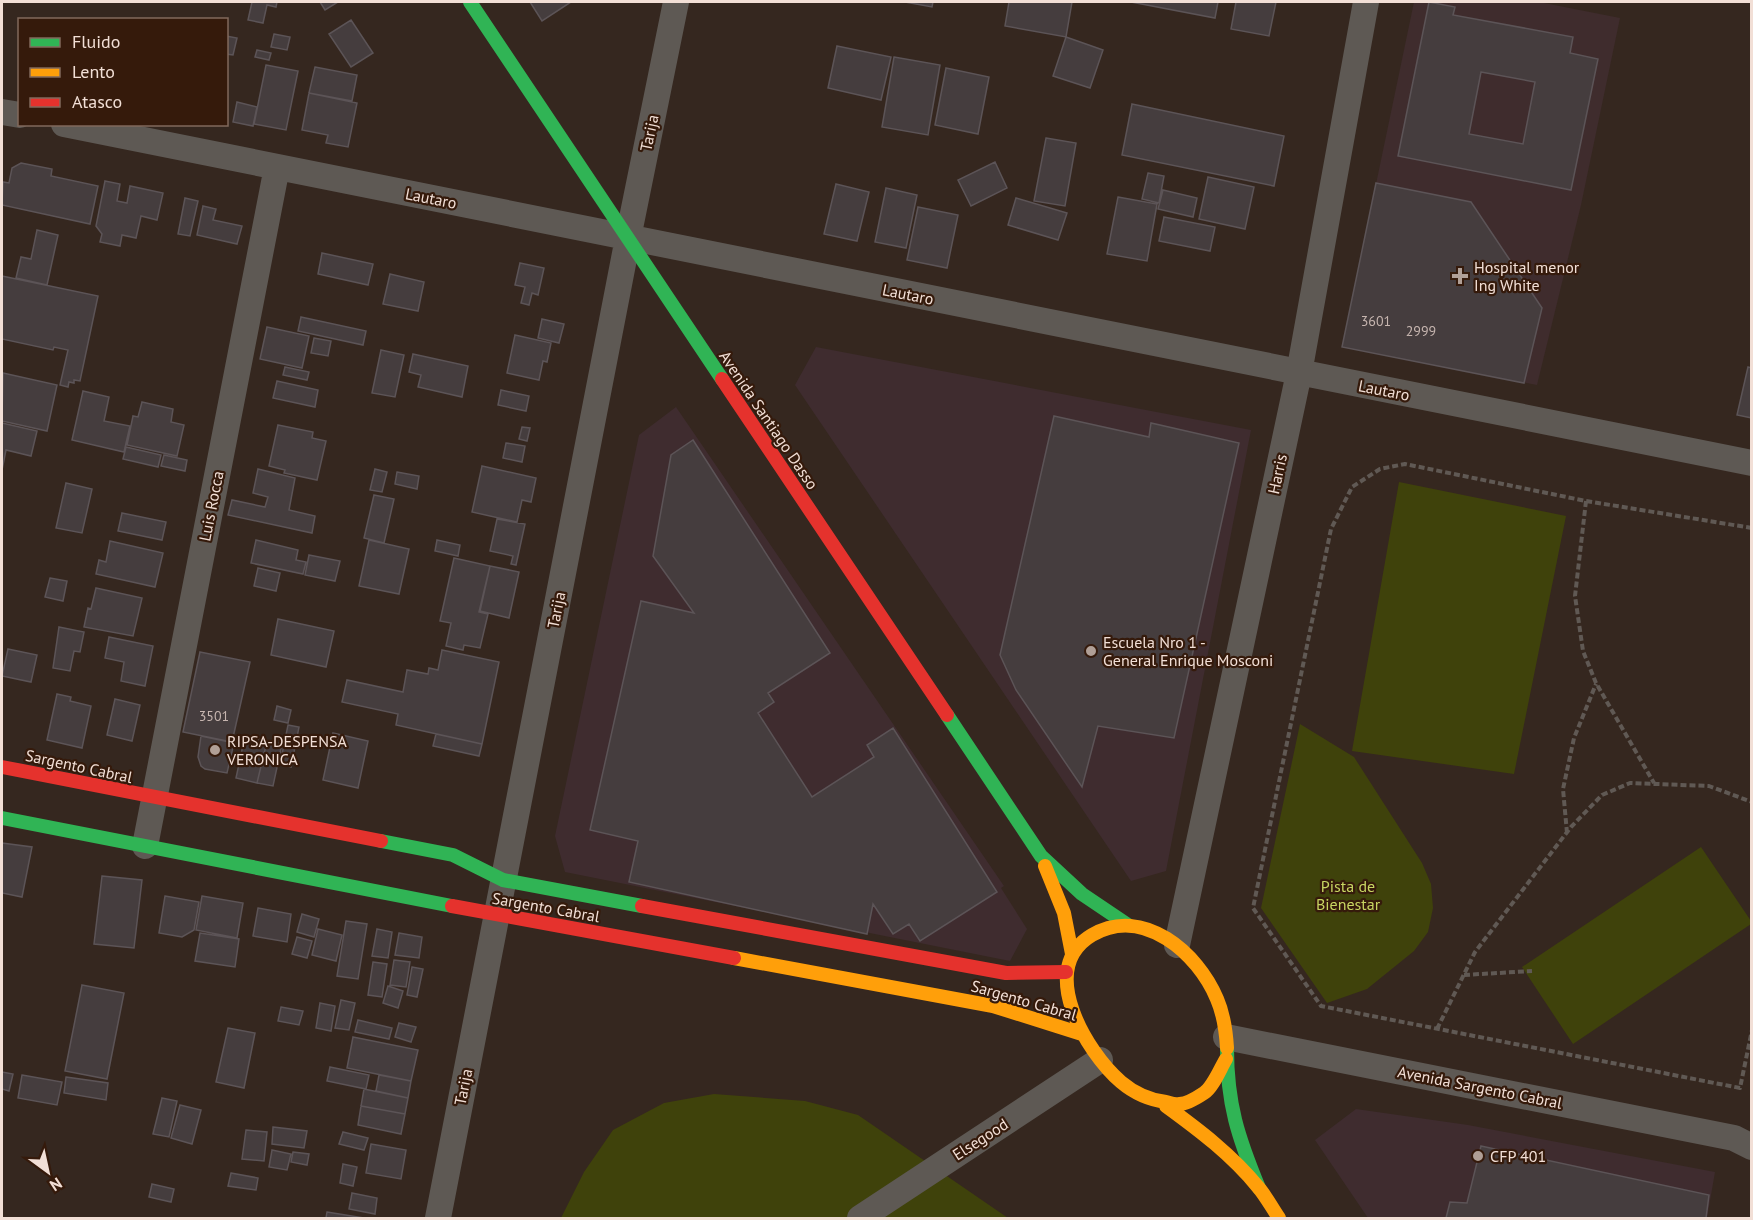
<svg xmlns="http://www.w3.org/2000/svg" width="1753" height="1220" viewBox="0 0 1753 1220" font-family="'PT Sans',sans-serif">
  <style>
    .education { fill: #3f2c2f }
    .medical { fill: #3f2c2d }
    .green { fill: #3f420b }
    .building { fill: #453d3e; stroke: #5c5457; stroke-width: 1.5; fill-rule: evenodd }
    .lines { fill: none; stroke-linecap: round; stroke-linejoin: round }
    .path { stroke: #605954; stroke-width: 4; stroke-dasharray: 6 3; stroke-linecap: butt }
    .street { stroke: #5e5954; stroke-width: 26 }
    .fast { stroke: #30b455; stroke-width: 14 }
    .slow { stroke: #ff9f0a; stroke-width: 14 }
    .jam { stroke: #e5322d; stroke-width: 14 }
    .poi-dot { fill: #b09f96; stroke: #351a0b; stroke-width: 2 }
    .labels { text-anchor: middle; stroke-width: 4.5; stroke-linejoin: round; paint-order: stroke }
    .number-label { font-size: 14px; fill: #c7b6b0 }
    .street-label { font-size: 16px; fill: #f2dfd6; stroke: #351a0b }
    .poi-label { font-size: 16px; fill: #f2dfd6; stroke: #351a0b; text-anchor: start }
    .park-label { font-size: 16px; fill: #c7d562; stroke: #351a0b }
  </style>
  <rect width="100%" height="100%" fill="#35271f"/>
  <path class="education" d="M816,347L1251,430L1166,871L1131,881L795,385Z
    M676,407L1004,886L1001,888L1027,929L1010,961L565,872L555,836L639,435Z
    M1356,1109L1468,1125L1715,1172L1707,1218H1368L1315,1140Z"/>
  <path class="medical" d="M1414,2H1539L1620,18L1581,205L1537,385L1342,347Z"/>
  <path class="green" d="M1399,482L1566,516L1514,774L1352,751Z
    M1300,724L1354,757L1422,863L1431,884L1433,908L1428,932L1414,951L1367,989L1327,1003L1261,908Z
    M1701,847L1751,921V924L1573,1044L1522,967Z
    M714,1094L805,1101L858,1115L1008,1218H561L584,1172L613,1130L664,1103Z"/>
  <path class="building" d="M252,2H277L276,7L267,5L263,23L248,20Z
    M320,2H338L325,10Z
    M530,2H571L542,21Z
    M905,2H933L932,7Z
    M1009,2H1072L1066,37L1005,26Z
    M1131,2H1218L1215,18Z
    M1236,2H1276L1269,36L1231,29Z
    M1429,2L1455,7L1453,15L1573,37L1570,53L1598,59L1571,190L1398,156ZM1481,72L1535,82L1523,144L1469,134Z
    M351,20L373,53L351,67L329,34Z
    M274,34L290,37L287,50L271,47Z
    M226,36L237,38L233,55L226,54Z
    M1066,37L1103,50L1090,88L1053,76Z
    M837,46L891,57L881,100L828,88Z
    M257,50L271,53L269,60L255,57Z
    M894,57L940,65L928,135L882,127Z
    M266,65L298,71L286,130L254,124Z
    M315,67L357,75L352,101L309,93Z
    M946,68L989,77L978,134L935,125Z
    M309,93L357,103L348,147L326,143L328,135L302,130Z
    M237,102L257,107L253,126L233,122Z
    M1132,104L1284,136L1274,186L1122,155Z
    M1046,138L1076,143L1065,206L1034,201Z
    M995,162L1007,188L971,206L958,180Z
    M21,163L52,169L51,176L98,186L90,224L2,205L3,182L9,183L12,168Z
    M1148,173L1164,176L1159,203L1142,199Z
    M1208,177L1254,187L1245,229L1199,219Z
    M105,181L120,184L117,201L127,203L130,186L163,193L157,220L141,216L136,238L122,235L120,246L100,242L102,234L96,226Z
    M1376,183L1471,202L1542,308L1524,383L1342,347Z
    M836,184L869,192L857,241L824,234Z
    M886,188L917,195L906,248L875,242Z
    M1163,190L1197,198L1193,217L1158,209Z
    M1118,197L1157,204L1147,261L1107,254Z
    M185,198L198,201L190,236L178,234Z
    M1016,198L1067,213L1058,240L1008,225Z
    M203,206L216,209L213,220L242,226L237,244L197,235Z
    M918,207L958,215L947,268L907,260Z
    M1164,217L1215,227L1210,251L1159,241Z
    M37,230L58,235L47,285L16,278L21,257L31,259Z
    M322,253L373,264L368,285L318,274Z
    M520,263L544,268L538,295L532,293L529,305L521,303L525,287L515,285Z
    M390,274L424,282L418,311L383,304Z
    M2,276L98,296L80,381L74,380V383L69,382L68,387L60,385L68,350L54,347L53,350L2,339Z
    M301,317L366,331L363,345L298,331Z
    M542,319L564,324L559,343L538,338Z
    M267,327L309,336L302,368L260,359Z
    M515,335L551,343L547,362L543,361L539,380L507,373Z
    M314,338L331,341L328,356L311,353Z
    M381,350L404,355L395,397L372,393Z
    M413,354L468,366L462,397L418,387L421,375L409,372Z
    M285,367L309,372L307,380L283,375Z
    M1748,367L1752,368V418L1737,415Z
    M3,373L57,385L47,431L2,421Z
    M277,381L318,390L315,407L273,398Z
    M501,390L529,396L526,411L498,405Z
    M83,391L109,397L104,421L130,426L124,452L72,440Z
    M142,402L173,409L171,422L184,425L177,456L127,445L133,416L138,417Z
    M1054,416L1149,437L1151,423L1239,443L1174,738L1098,726L1082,787L1016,690L1000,655Z
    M2,423L37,431L31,456L6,450L2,470Z
    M278,425L313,432L312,438L326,441L317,480L284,473L285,470L269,466Z
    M522,427L530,428L527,441L519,439Z
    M693,440L830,653L768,693L774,702L758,713L812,797L874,757L867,745L893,728L997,892L920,941L909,924L893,934L873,904L867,934L629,882L638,841L590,830L641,601L694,613L653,556L671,455Z
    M506,443L525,446L522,462L503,458Z
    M126,447L161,455L158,467L123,459Z
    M164,455L187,460L185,471L161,466Z
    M482,466L536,478L531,502L522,500L517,522L472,512Z
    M258,469L295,478L289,510L315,516L312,533L228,515L232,500L265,507L268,497L253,493Z
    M375,469L387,472L382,492L370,490Z
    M397,472L419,476L417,489L395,484Z
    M66,483L92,489L82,533L56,528Z
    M374,495L394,499L384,543L364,538Z
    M122,513L166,522L162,540L118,531Z
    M497,519L525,524L516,565L511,564L513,556L490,551Z
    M256,540L298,550L296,560L306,562L303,574L251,563Z
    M369,540L409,549L399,594L359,586Z
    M437,540L460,545L458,556L435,551Z
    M110,541L163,553L155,587L96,574L99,560L106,562Z
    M309,555L340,561L335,581L305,575Z
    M454,558L490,566L479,612L488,614L480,648L464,645L463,650L446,646L451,623L440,621Z
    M490,566L519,572L509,618L480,611Z
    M258,568L280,573L276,591L254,586Z
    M50,578L67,581L63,601L45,597Z
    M96,588L142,598L133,636L84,627L88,608L91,609Z
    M278,619L334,631L326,667L271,655Z
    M59,627L84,632L80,652L74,651L70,671L53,668Z
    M109,637L153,646L145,686L121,681L124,662L105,658Z
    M8,649L37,655L31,682L2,676Z
    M442,650L499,662L482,744L396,725L398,714L342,702L347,680L403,692L407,670L428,674L429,668L438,670Z
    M200,652L250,662L232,742L183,732Z
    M57,694L71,697L70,701L91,706L82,748L47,740Z
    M115,699L140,705L132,741L107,735Z
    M277,706L291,710L288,723L274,720Z
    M288,725L299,727L291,767L280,764Z
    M333,733L368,741L358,788L323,780Z
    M436,734L482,744L479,756L433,746Z
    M201,736L234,743L227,773L205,769L201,766L198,757Z
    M245,736L267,741L257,783L236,778Z
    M267,741L282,744L273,786L257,783Z
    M2,843L32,847L22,897L2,893Z
    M102,876L142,880L134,948L94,944Z
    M165,896L199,902L194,930L182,937L159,933Z
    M202,896L243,903L237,938L196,930Z
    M258,908L291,914L287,942L253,936Z
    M302,914L319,919L314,937L297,932Z
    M346,921L367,924L358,979L337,976Z
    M318,929L342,935L336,961L312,955Z
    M377,929L392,932L388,958L372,956Z
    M200,933L239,939L235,967L195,961Z
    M399,933L422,937L419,958L395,955Z
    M297,937L312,941L307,958L292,954Z
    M394,960L410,962L406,987L390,985Z
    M373,962L387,964L382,997L368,995Z
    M412,967L423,969L417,997L407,995Z
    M82,985L124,993L107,1079L65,1071Z
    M388,986L403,991L398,1008L383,1003Z
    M341,1000L355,1003L349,1030L335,1028Z
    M320,1003L335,1006L331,1031L316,1028Z
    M281,1007L303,1011L299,1025L278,1021Z
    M358,1020L392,1028L389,1039L355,1032Z
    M399,1023L416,1027L411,1042L395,1037Z
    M228,1028L255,1033L244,1088L216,1082Z
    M353,1037L418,1050L411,1081L347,1068Z
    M330,1067L369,1075L366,1089L327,1081Z
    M2,1072L13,1074L9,1091L2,1089Z
    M22,1075L62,1082L57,1105L18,1098Z
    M379,1075L411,1081L408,1098L376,1091Z
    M66,1077L108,1083L106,1100L64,1093Z
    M364,1089L408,1098L405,1114L361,1106Z
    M162,1098L177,1101L169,1137L153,1134Z
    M180,1105L201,1110L192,1144L171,1138Z
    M361,1106L405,1114L401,1134L358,1125Z
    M273,1127L307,1131L304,1148L272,1144Z
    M246,1130L267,1132L264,1161L242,1159Z
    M343,1132L368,1138L364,1150L339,1144Z
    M371,1144L406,1150L401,1179L366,1173Z
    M1481,1146L1709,1195L1706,1218H1446L1450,1202L1467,1203Z
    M272,1150L291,1154L287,1170L269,1167Z
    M293,1152L309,1154L307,1165L291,1162Z
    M343,1164L357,1167L353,1186L340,1183Z
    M231,1173L258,1178L256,1190L228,1186Z
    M152,1184L174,1189L171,1202L149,1197Z
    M352,1193L377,1198L375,1214L349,1209Z
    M327,1212L364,1218H326Z"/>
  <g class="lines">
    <path class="path" d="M1586,501L1575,596L1583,651L1596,683L1654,783
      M1752,528L1586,501L1405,464L1380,469L1352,487L1331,529L1253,908L1321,1006L1740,1088L1752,1030
      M1567,833L1563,789L1574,738L1596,684
      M1464,975L1532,971
      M1437,1029L1475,952L1571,827L1602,795L1630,783L1709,786L1752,802"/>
    <path class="street" d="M2,112L20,115
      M64,124L1752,463
      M145,846L277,167
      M1177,945L1299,373L1366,2
      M1226,1037L1734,1138L1752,1147
      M438,1218L628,238L676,2
      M860,1218L1100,1060"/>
    <path class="fast" d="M470,2L722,379
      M947,715L1041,856L1082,894L1128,925
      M2,818L452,906
      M381,841L453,855L503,880L642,906
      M1227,1048C1227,1104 1238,1137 1259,1188"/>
    <path class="slow" d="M1045,866L1064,913L1072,954
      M734,958L993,1006L1082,1034
      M1226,1059C1220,1069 1213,1087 1204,1093C1198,1097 1186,1104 1179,1104C1175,1105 1170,1103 1166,1102C1150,1100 1134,1093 1121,1082C1086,1052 1036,968 1092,935C1143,905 1198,953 1217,999C1224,1015 1226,1031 1227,1048
      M1166,1106C1199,1130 1232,1155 1258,1187C1266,1196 1272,1208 1279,1218"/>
    <path class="jam" d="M722,379L947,715
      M2,767L381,841
      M452,906L734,958
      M642,906L1006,973L1066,972"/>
  </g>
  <g class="poi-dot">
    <path d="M1457 267h6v6h6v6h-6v6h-6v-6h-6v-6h6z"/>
    <circle cx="1091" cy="651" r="6"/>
    <circle cx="215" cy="750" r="6"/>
    <circle cx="1478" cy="1156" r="6"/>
  </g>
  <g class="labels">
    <g class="number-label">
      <text x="1376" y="326">3601</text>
      <text x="1421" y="336">2999</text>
      <text x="214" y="721">3501</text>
    </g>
    <g class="street-label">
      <text transform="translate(649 133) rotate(-78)" y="6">Tarija</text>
      <text transform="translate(431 198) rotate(11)" y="6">Lautaro</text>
      <text transform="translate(908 294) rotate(11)" y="6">Lautaro</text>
      <text transform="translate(1384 390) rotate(11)" y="6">Lautaro</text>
      <text transform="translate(769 420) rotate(56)" y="6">Avenida Santiago Dasso</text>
      <text transform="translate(1277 474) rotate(-78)" y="6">Harris</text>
      <text transform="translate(211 506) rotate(-79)" y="6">Luis Rocca</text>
      <text transform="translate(556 610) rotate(-79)" y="6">Tarija</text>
      <text transform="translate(79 766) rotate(12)" y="6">Sargento Cabral</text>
      <text transform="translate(546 907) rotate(10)" y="6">Sargento Cabral</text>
      <text transform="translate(1024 1000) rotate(16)" y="6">Sargento Cabral</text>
      <text transform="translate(463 1087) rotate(-79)" y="6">Tarija</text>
      <text transform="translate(1480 1087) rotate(11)" y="6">Avenida Sargento Cabral</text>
      <text transform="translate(980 1139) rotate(-33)" y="6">Elsegood</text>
    </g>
    <g class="poi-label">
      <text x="1474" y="273">Hospital menor<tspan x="1474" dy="18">Ing White</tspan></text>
      <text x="1103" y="648">Escuela Nro 1 -<tspan x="1103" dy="18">General Enrique Mosconi</tspan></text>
      <text x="227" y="747">RIPSA-DESPENSA<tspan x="227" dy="18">VERONICA</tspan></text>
      <text x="1490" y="1162">CFP 401</text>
    </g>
    <g class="park-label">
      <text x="1348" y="892">Pista de<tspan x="1348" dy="18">Bienestar</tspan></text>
    </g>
  </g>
  <rect width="1753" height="1220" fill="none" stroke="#f2dfd6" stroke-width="6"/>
  <rect x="18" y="18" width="210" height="108" fill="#351a0b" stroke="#81695c" stroke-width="1.5"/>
  <rect x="30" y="38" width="30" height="9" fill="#30b455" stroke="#81695c" stroke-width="1.5"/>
  <text x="72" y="48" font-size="18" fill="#f2dfd6">Fluido</text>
  <rect x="30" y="68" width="30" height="9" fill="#ff9f0a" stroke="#81695c" stroke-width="1.5"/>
  <text x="72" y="78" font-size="18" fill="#f2dfd6">Lento</text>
  <rect x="30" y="98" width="30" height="9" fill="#e5322d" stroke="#81695c" stroke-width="1.5"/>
  <text x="72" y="108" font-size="18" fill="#f2dfd6">Atasco</text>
  <g transform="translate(48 1172) rotate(147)" stroke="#351a0b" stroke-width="4.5" paint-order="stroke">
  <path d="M0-4.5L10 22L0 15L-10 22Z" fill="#f2dfd6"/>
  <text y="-9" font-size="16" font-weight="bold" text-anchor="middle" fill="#f2dfd6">N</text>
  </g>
</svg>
